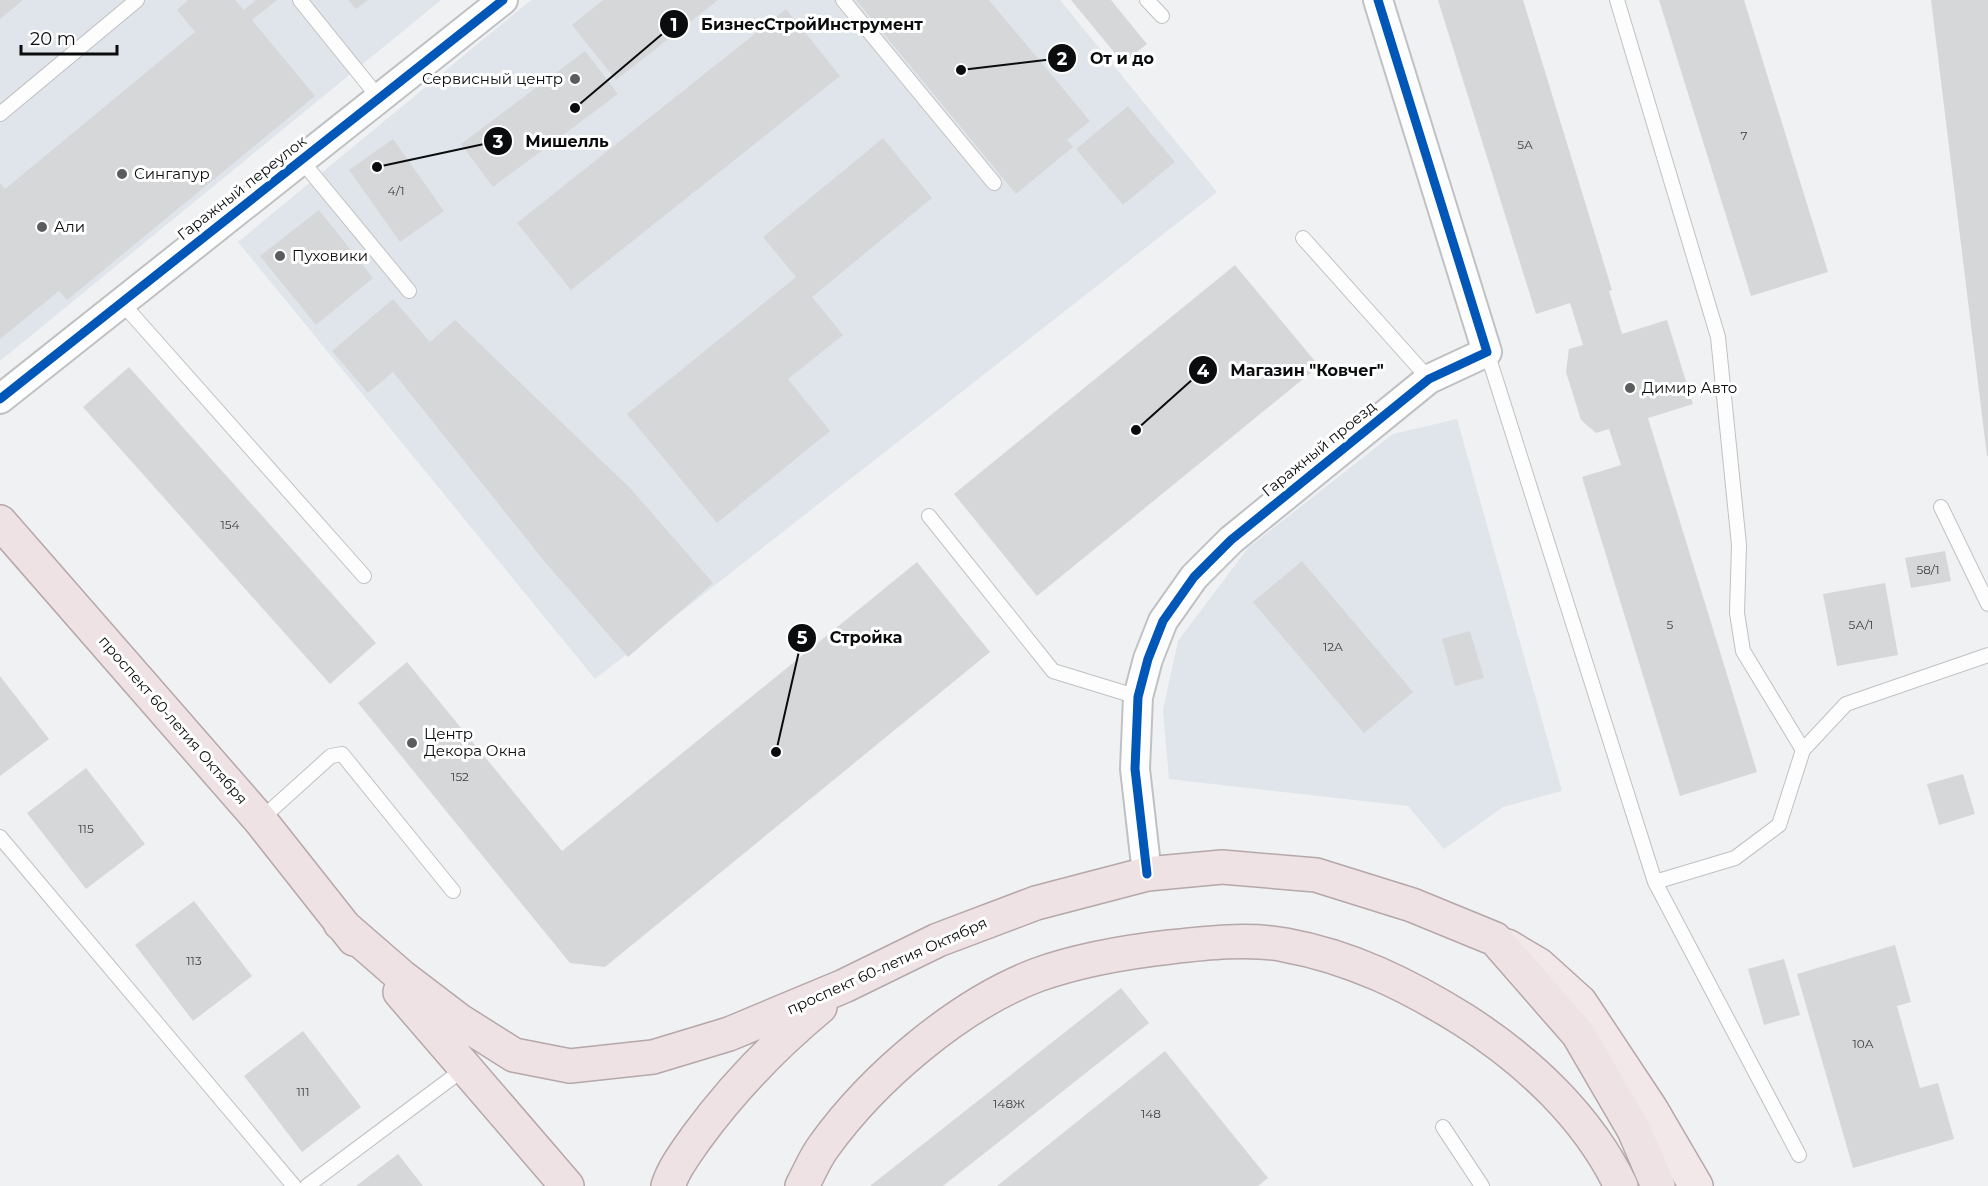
<svg xmlns="http://www.w3.org/2000/svg" width="1988" height="1186" viewBox="0 0 1988 1186" font-family="Montserrat,sans-serif">
  <style>
    .built { fill: #dfe5eb }
    .building { fill: #d6d7d9 }
    .lines { fill: none; stroke-linecap: round; stroke-linejoin: round }
    .service-casing { stroke: #bfc1c2; stroke-width: 16 }
    .minor-casing { stroke: #bfc1c2; stroke-width: 32 }
    .primary-casing { stroke: #b6a7a9; stroke-width: 36 }
    .trunk-casing { stroke: #b6a7a9; stroke-width: 36 }
    .service { stroke: #fdfdfd; stroke-width: 14 }
    .minor { stroke: #fdfdfd; stroke-width: 28 }
    .primary { stroke: #f2e8ea; stroke-width: 33 }
    .trunk { stroke: #eee2e4; stroke-width: 33 }
    .cycleway-casing { stroke: #fff; stroke-width: 13 }
    .cycleway { stroke: #0057b8; stroke-width: 9 }
    .poi-dot { fill: #5b5c5e; stroke: #fff; stroke-width: 2 }
    .labels { text-anchor: middle; stroke-width: 6; stroke-linejoin: round; paint-order: stroke }
    .number-label { font-size: 12px; fill: #3f4041 }
    .poi-label { font-size: 15px; fill: #0b0c0d; stroke: #fff; text-anchor: start }
    .street-label { font-size: 15px; fill: #0b0c0d; stroke: #fff }
    .leader { fill: none; stroke: #0b0c0d; stroke-width: 2 }
    .callout-dot { fill: #0b0c0d; stroke: #fff; stroke-width: 2 }
    .mark-label { font-size: 18px; text-anchor: middle; font-weight: bold; fill: #fff }
    .callout-label { font-size: 16px; text-anchor: middle; font-weight: bold; fill: #0b0c0d; stroke: #fff; stroke-width: 6; stroke-linejoin: round; paint-order: stroke }
  </style>
  <rect width="100%" height="100%" fill="#eff1f3"/>
  <path class="built" d="M0,0H441L0,361Z
    M531,0H1060L1217,192L595,679L238,242Z
    M1457,419L1562,791L1503,807L1444,849L1408,806L1169,779L1163,710L1178,641L1248,548L1393,434Z"/>
  <path class="building" d="M0,0H23L0,19Z
    M188,0H235L244,10L256,0H277L252,20L315,96L67,300L59,291L0,339V183L5,189L195,32L177,10Z
    M348,0H368L356,9Z
    M603,0H718L616,80L572,25Z
    M856,0H989L1090,121L1067,140L1073,147L1016,194Z
    M1071,0H1111L1147,44L1123,63Z
    M1438,0H1523L1612,290L1609,291L1622,334L1667,320L1693,404L1648,418L1757,772L1680,796L1582,477L1621,465L1609,429L1596,433L1581,420L1566,372L1569,349L1583,345L1570,303L1536,314Z
    M1659,0H1744L1828,272L1751,296Z
    M1931,0H1988V456H1987Z
    M786,9L840,76L571,290L517,223Z
    M585,51L618,94L493,187L461,144Z
    M1128,106L1175,162L1123,205L1076,149Z
    M883,138L932,198L812,297L843,335L788,379L830,431L717,523L627,414L796,277L763,237Z
    M393,139L444,211L400,242L349,170Z
    M319,210L373,278L316,325L260,256Z
    M1235,265L1319,366L1037,596L954,494Z
    M393,299L430,342L455,320L630,488L713,583L628,657L545,562L393,372L368,393L332,351Z
    M129,367L376,643L330,684L83,407Z
    M1945,551L1951,581L1911,588L1905,558Z
    M1302,561L1413,692L1364,733L1253,602Z
    M917,562L990,652L605,967L570,963L358,703L407,662L562,851Z
    M1885,583L1898,655L1837,666L1823,594Z
    M1470,631L1484,678L1455,686L1442,639Z
    M0,676L49,739L0,776Z
    M86,768L145,844L86,889L27,813Z
    M1963,774L1975,814L1939,825L1927,784Z
    M194,901L252,976L193,1021L135,945Z
    M1895,945L1911,1002L1897,1006L1920,1088L1938,1083L1954,1139L1853,1168L1797,974Z
    M1784,959L1800,1015L1764,1025L1748,969Z
    M1121,988L1149,1023L943,1186H870Z
    M303,1031L361,1107L302,1152L244,1076Z
    M1165,1051L1268,1178L1258,1186H997Z
    M398,1154L423,1186H356Z"/>
  <g class="lines">
    <g class="service-casing">
      <path id="service" d="M300,0L379,98
        M843,0L994,183
        M1147,0L1162,16
        M1617,0L1718,337L1739,545L1737,613L1743,651L1803,750
        M0,114L137,0
        M301,160L409,291
        M1303,238L1429,379
        M122,303L364,576
        M1487,352L1655,882L1799,1155
        M1941,507L1988,604
        M929,516L1053,671L1138,697
        M260,820L331,756L342,754L453,891
        M0,837L294,1186
        M1655,882L1735,858L1779,825L1803,750L1846,704L1988,655
        M1443,1127L1482,1186
        M307,1186L465,1068"/>
    </g>
    <g class="minor-casing">
      <path id="minor" d="M0,399L503,0
        M1147,874L1135,769L1138,697L1148,659L1163,621L1194,577L1231,540L1429,379L1487,352L1378,0"/>
    </g>
    <g class="primary-casing">
      <path id="primary" d="M1507,946L1539,965L1580,1002L1651,1109L1696,1186"/>
    </g>
    <g class="trunk-casing">
      <path id="trunk" d="M0,522L260,820L354,939
        M340,923L401,976L460,1021L514,1055L570,1066L653,1057L729,1034L844,986L938,940L1036,903L1147,874L1222,867L1316,875L1412,905L1495,939L1578,1034L1634,1130L1658,1186
        M400,992L567,1186
        M668,1186C674,1168 685,1154 696,1138C732,1089 773,1046 820,1007
        M802,1186C809,1173 815,1158 824,1146C873,1078 958,1005 1037,975C1079,960 1125,952 1170,947C1205,943 1250,938 1285,945C1351,957 1408,985 1464,1020C1528,1061 1588,1117 1621,1186"/>
    </g>
    <use href="#service" class="service"/>
    <use href="#minor" class="minor"/>
    <use href="#primary" class="primary"/>
    <use href="#trunk" class="trunk"/>
    <g class="cycleway-casing">
      <path id="cycleway" d="M0,399L503,0
        M1147,874L1135,769L1138,697L1148,659L1163,621L1194,577L1231,540L1429,379L1487,352L1378,0"/>
    </g>
    <use href="#cycleway" class="cycleway"/>
  </g>
  <g class="poi-dot">
    <circle cx="575" cy="79" r="6"/>
    <circle cx="122" cy="174" r="6"/>
    <circle cx="42" cy="227" r="6"/>
    <circle cx="280" cy="256" r="6"/>
    <circle cx="1630" cy="388" r="6"/>
    <circle cx="412" cy="743" r="6"/>
  </g>
  <g class="labels">
    <g class="number-label">
      <text x="1744" y="140">7</text>
      <text x="1525" y="149">5А</text>
      <text x="396" y="195">4/1</text>
      <text x="230" y="529">154</text>
      <text x="1928" y="574">58/1</text>
      <text x="1670" y="629">5</text>
      <text x="1861" y="629">5А/1</text>
      <text x="1333" y="651">12А</text>
      <text x="460" y="781">152</text>
      <text x="86" y="833">115</text>
      <text x="194" y="965">113</text>
      <text x="1863" y="1048">10А</text>
      <text x="303" y="1096">111</text>
      <text x="1009" y="1108">148Ж</text>
      <text x="1151" y="1118">148</text>
    </g>
    <g class="poi-label">
      <text x="563" y="84" text-anchor="end">Сервисный центр</text>
      <text x="134" y="179">Сингапур</text>
      <text x="54" y="232">Али</text>
      <text x="292" y="261">Пуховики</text>
      <text x="1642" y="393">Димир Авто</text>
      <text x="424" y="739">Центр<tspan x="424" dy="17">Декора Окна</tspan></text>
    </g>
    <g class="street-label">
      <text transform="translate(242 188) rotate(-38)" y="5">Гаражный переулок</text>
      <text transform="translate(1319 449) rotate(-39)" y="5">Гаражный проезд</text>
      <text transform="translate(173 720) rotate(49)" y="5">проспект 60-летия Октября</text>
      <text transform="translate(887 966) rotate(-24)" y="5">проспект 60-летия Октября</text>
    </g>
  </g>
  <path class="leader" d="M575 108L674 24M961 70L1062 58M377 167L498 141M1136 430L1203 370M776 752L802 638"/>
  <g class="callout-dot">
    <circle cx="575" cy="108" r="6"/>
    <circle cx="961" cy="70" r="6"/>
    <circle cx="377" cy="167" r="6"/>
    <circle cx="1136" cy="430" r="6"/>
    <circle cx="776" cy="752" r="6"/>
    <circle cx="674" cy="24" r="15"/>
    <circle cx="1062" cy="58" r="15"/>
    <circle cx="498" cy="141" r="15"/>
    <circle cx="1203" cy="370" r="15"/>
    <circle cx="802" cy="638" r="15"/>
  </g>
  <g class="mark-label">
    <text x="674" y="31">1</text>
    <text x="1062" y="65">2</text>
    <text x="498" y="148">3</text>
    <text x="1203" y="377">4</text>
    <text x="802" y="644">5</text>
  </g>
  <g class="callout-label">
    <text x="812" y="30">БизнесСтройИнструмент</text>
    <text x="1122" y="64">От и до</text>
    <text x="567" y="147">Мишелль</text>
    <text x="1307" y="376">Магазин "Ковчег"</text>
    <text x="866" y="643">Стройка</text>
  </g>
  <path d="M21 45v9h96v-9" fill="none" stroke="#0b0c0d" stroke-width="3"/>
  <text x="30" y="45" font-size="18" fill="#0b0c0d" stroke="#ffffff" stroke-width="4.5" paint-order="stroke">20 m</text>
</svg>
